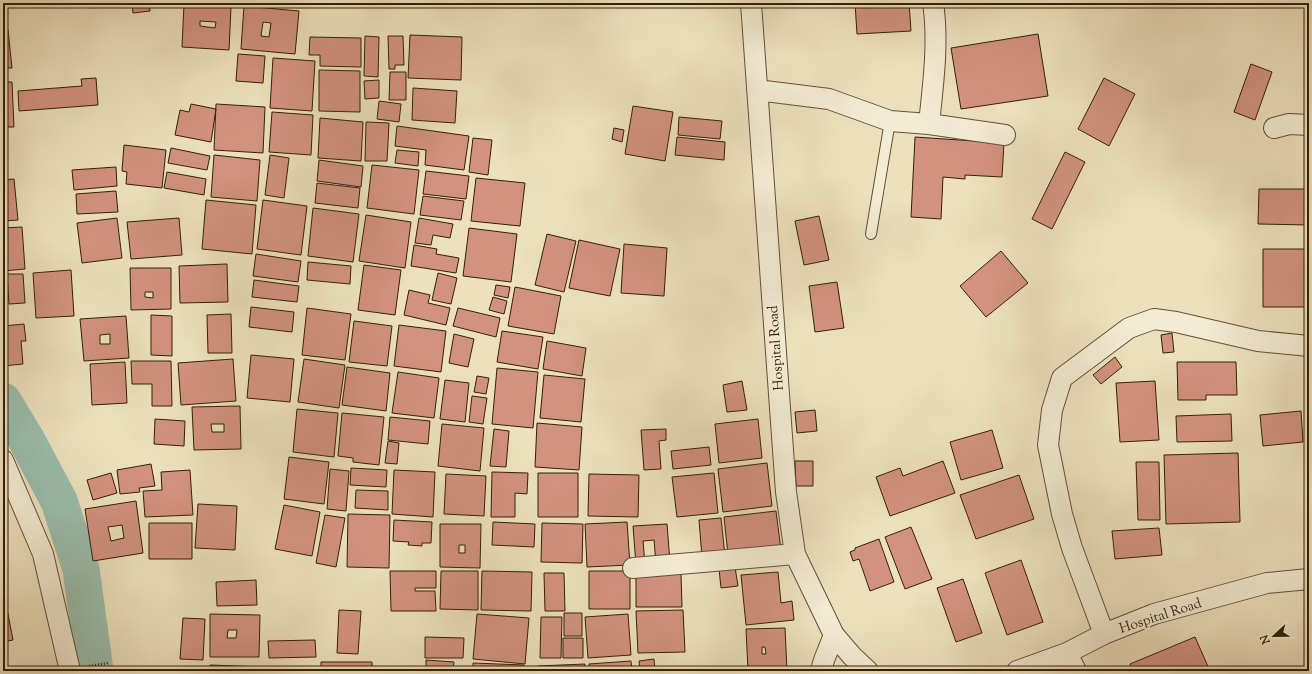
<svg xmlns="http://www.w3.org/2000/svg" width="1312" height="674" viewBox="0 0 1312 674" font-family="'Sorts Mill Goudy',serif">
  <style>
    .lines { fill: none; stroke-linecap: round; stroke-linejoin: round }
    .river { stroke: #9abead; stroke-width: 37 }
    .building { fill: #d29280; stroke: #331f09; fill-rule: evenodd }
    .lane-casing { stroke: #625036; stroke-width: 12 }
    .street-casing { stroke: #625036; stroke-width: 22 }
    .path { stroke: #331f09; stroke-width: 2.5; stroke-dasharray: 1 2; stroke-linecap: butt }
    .lane { stroke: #f3ecd4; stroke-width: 10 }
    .street { stroke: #f3ecd4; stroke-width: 20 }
    .labels { text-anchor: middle; stroke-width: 3.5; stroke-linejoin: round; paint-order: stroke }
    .street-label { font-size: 14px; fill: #331f09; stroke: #f3ecd4 }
  </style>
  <rect width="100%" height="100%" fill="#ede1bd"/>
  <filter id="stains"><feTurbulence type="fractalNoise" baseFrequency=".005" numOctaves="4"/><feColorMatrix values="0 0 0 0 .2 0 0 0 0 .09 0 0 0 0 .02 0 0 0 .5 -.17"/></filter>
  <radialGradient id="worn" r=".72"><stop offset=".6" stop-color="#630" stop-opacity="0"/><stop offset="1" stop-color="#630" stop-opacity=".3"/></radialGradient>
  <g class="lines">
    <path class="river" d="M3,401L26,439L59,501L81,569L95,671"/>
  </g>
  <path class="building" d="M3,3H5L6,20H3Z
    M132,3H149L150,11L133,13Z
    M157,3H179V4L157,6Z
    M518,3H576V7L518,4Z
    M589,3H623V7L589,6Z
    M855,3H909L911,31L857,34Z
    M184,4L231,7L229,50L182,47ZM200,21L216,22L215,28L200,26Z
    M244,6L299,11L295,54L241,49ZM263,22L271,23L269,37L261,36Z
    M3,30H8L12,68H3Z
    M1038,34L1048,96L961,109L951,48Z
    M410,35L462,37L461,80L408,78Z
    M365,36L379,37L378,77L364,76Z
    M388,36H403L404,65H395V69H389Z
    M310,37L361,38V67L320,66V55H309Z
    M238,54L265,56L263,83L236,81Z
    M273,58L315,61L312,111L270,108Z
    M1251,64L1272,72L1255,120L1234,112Z
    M319,70L360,71V112L319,111Z
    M390,72H406V100H389Z
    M96,78L98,105L19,111L18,91L82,86L81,79Z
    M1104,78L1135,94L1109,146L1078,129Z
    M379,80V98L365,99L364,81Z
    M3,82H12L14,127H3Z
    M413,88L457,91L455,123L412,120Z
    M379,101L401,104L399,122L377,119Z
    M191,104L216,109L211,142L175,135L180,110L189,112Z
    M216,104L265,107L263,153L214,150Z
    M633,106L673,112L665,161L625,154Z
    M272,112L313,115L311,155L269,152Z
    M679,117L722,121L720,139L678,135Z
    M320,118L363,122L361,161L318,158Z
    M366,122L389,123L387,161H365Z
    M397,126L469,136L464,170L425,165L426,150L395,146Z
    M614,128L624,130L622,142L612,139Z
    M677,137L725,142L724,160L675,155Z
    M915,137L1004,143L1002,177L965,175V179L943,177L941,219L911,217Z
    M473,138L492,140L488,175L469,172Z
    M124,145L166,150L162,188L126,184L127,172L122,171Z
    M171,148L210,156L207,170L168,163Z
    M397,150L419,152L418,166L395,163Z
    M1065,152L1085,162L1052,229L1032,219Z
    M214,155L260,160L257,201L211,197Z
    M270,155L289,158L284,198L265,195Z
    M319,160L363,166L361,187L317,181Z
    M372,165L419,170L414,214L367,208Z
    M116,167L117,186L74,190L72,170Z
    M426,171L469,176L466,199L423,194Z
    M167,172L206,179L204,195L164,188Z
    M476,178L525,183L520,226L471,221Z
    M14,179L18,220L3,221V180Z
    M317,183L360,188L358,208L315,203Z
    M1259,189H1309V225L1258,224Z
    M116,191L118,212L77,214L76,194Z
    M423,196L464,201L461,220L420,215Z
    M206,200L256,205L252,254L202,249Z
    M263,200L307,206L301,255L257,249Z
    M313,208L359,214L353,262L308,256Z
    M366,215L411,222L405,268L359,261Z
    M819,216L829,260L804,265L795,221Z
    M117,218L122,258L82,263L77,223Z
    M179,218L182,255L131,259L127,222Z
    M419,218L453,224L450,238L433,235L431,245L415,243Z
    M22,227L25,269L3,271V228Z
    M469,228L517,234L511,282L463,276Z
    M547,234L576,241L564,292L535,285Z
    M579,240L620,249L610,296L569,288Z
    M624,244L667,248L664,296L621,293Z
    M414,245L437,249L436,254L459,258L456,273L411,266Z
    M1263,249H1308V307H1263Z
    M1001,251L1028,283L986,317L960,286Z
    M256,254L301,261L298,282L253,276Z
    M308,262L351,266L350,284L307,280Z
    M227,264L228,302L180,303L179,266Z
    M364,265L401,270L395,315L358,310Z
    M130,268H171V309L131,310ZM145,292H153V298L145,297Z
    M71,270L74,316L36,318L33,273Z
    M438,273L457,278L451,304L432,300Z
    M7,274H23L25,303L9,304Z
    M254,280L299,286L297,302L252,297Z
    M837,282L844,328L815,332L809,286Z
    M496,285L510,287L508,298L494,295Z
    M515,287L561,296L554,334L508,326Z
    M409,290L430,295L428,303L450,308L446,325L404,315Z
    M493,297L507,301L504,314L489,310Z
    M251,307L294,312L292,332L249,327Z
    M307,308L351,314L345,360L302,355Z
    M458,308L500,318L496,337L453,326Z
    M231,314L232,353H208L207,315Z
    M151,315L172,316V356L151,355Z
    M126,316L129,358L84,361L80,319ZM110,334V344H100V335Z
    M354,321L392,326L387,366L349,362Z
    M24,324L26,341H21L23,364L3,366V326Z
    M399,325L446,331L441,372L394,366Z
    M502,331L543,337L538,369L497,362Z
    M1172,333L1174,352L1163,353L1161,335Z
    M454,334L474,339L468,367L449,363Z
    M547,341L586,348L582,376L543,369Z
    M251,355L294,359L290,402L247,398Z
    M1115,357L1122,367L1101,384L1093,375Z
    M233,359L236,401L181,405L178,363Z
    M304,359L345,365L339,408L298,402Z
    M131,361H171L172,406H152V384H132Z
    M125,362L127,403L92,405L90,364Z
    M1177,362H1236L1237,395H1206V400H1178Z
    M347,367L390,373L386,411L342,405Z
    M497,368L538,372L533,428L492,424Z
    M398,372L439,378L434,418L392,413Z
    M544,375L585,379L581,422L540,418Z
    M477,376L489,378L486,394L474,392Z
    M445,380L469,383L465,422L440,419Z
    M742,381L747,410L727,412L723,385Z
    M1155,381L1159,440L1120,442L1116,383Z
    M472,396L487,398L483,424L469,422Z
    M240,406L241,449L194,450L192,407ZM211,424H224V432H212Z
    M297,409L338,413L334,457L293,452Z
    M815,410L817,431L797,433L795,412Z
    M1301,411L1303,442L1263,446L1260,415Z
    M342,413L384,417L379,465L353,462V458L338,456Z
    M1231,414L1232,441L1177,442L1176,416Z
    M390,417L430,421L428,444L388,440Z
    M155,419L185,421L184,446L154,444Z
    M758,419L762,458L719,463L715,424Z
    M537,423L582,427L579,470L535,467Z
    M442,424L484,428L480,471L438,466Z
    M494,429L509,431L506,467L490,466Z
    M666,429V440L659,441L661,469L644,470L641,430Z
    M992,430L1003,468L961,480L950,442Z
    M388,441L399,443L397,464L385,463Z
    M709,447L711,465L673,469L671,451Z
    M1238,453L1240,522L1166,524L1164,455Z
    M289,457L329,462L324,504L284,499Z
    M795,461H813V486H796Z
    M943,461L955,493L890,516L876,477L900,468L903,476Z
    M1136,462H1159L1160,520H1138Z
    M767,463L772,506L723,512L718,469Z
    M151,464L155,486L139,488L140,492L120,494L117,470Z
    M351,468L387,470L386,487L350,485Z
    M330,469L349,471L346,511L327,509Z
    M190,470L193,515L145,517L143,491L162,490L161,472Z
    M394,470L435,472L433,517L392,514Z
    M492,472L528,473L527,494L515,493V517H491Z
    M111,473L117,493L93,500L87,480Z
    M538,473H578V517H538Z
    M714,473L718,513L677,517L672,477Z
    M446,474L486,476L484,516L444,514Z
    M589,474L639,475L638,517L588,516Z
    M1019,475L1034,519L976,539L960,495Z
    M356,490L388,491V510L355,508Z
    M136,501L143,553L93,561L85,509ZM122,525L124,538L111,541L108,527Z
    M198,504L237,506L235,550L195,548Z
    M284,505L320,512L312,556L275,549Z
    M776,511L781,550L728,555L724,517Z
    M348,514L390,515L389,568L347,567Z
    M325,515L345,518L336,567L316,563Z
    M721,518L725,556L702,557L699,520Z
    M394,520L432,522L431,543H422V546L408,545L409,542L393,541Z
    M493,522L535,524L534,547L492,545Z
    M627,522L630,565L587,567L585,524Z
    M149,523H192V559H149Z
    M542,523L583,524L582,563L541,562Z
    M440,524H481L480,568L440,567ZM459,545H465V553H459Z
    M667,524L670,562L656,563L654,540L643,541L645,564L636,565L633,526Z
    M911,527L932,579L905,589L885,537Z
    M1159,528L1162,555L1115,559L1112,531Z
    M879,539L894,582L870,591L859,559L853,561L850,552L855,550V548Z
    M1021,560L1043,622L1007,635L985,573Z
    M735,567L738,586L721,588L719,569Z
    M390,571H436V588H415V591H435L436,611H391Z
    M441,571H478V610L440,609Z
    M482,571L532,572L531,611L481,610Z
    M589,571H630V609H589Z
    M778,572L781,603L792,601L794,620L746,625L741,575Z
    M544,573H564L565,611H545Z
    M636,574H681L682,607H636Z
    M963,579L982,633L956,642L937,588Z
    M256,580L257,605L217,606L216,582Z
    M3,588L13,640L3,642Z
    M339,610L361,611L358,654L337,653Z
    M683,610L685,652L638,653L636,611Z
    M564,613H582V636H564Z
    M210,614L260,615L259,657H210ZM228,630H237L236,638H227Z
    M477,614L529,618L525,664L473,659Z
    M628,614L631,655L588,658L585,617Z
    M541,617H562L561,658H540Z
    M183,618L205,619L203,660L180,659Z
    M785,628L787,671H748L746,629ZM762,647H765L766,654H762Z
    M425,637L464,638L463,658H425Z
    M1195,637L1210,671H1133L1130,664Z
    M563,638H583V658H563Z
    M315,640L316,657L269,658L268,641Z
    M654,659L655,671H640L639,661Z
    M426,660L454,662L453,671H426Z
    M631,661L632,671H589V664Z
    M321,662H372V671H321Z
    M473,663L524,665V671H473Z
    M585,664V671H538V666Z
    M210,665L263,667V671H210Z
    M157,667V671H115Z
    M164,670H201V671H164Z"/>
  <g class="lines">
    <g class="lane-casing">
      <path id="lane" d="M871,234L890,121"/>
    </g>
    <g class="street-casing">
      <path id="street" d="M751,3L786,492L795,554L834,635L852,656L868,671
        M757,90L829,99L890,121L929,124L1005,135
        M929,124C933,85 939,42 933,3
        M1274,128L1289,124L1309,125
        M3,460L43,554L70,671
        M633,568L795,554
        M1104,634L1072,548L1062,514L1048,445L1052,410L1062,378L1129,328L1154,319L1176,322L1258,341L1309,346
        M1067,653L1076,671
        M821,671L824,660L834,635
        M1017,671L1067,653L1104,634L1154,614L1267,583L1309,579"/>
    </g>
    <path class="path" d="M89,666L108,663"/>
    <use href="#lane" class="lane"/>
    <use href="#street" class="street"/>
  </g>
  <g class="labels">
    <g class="street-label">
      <text transform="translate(775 348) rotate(-94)" y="5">Hospital Road</text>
      <text transform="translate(1160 615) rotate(-18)" y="5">Hospital Road</text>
    </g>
  </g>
  <rect width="1312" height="674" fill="none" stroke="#ede1bd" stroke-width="16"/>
  <rect x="4" y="4" width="1304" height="666" fill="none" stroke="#331f09" stroke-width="2"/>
  <rect x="8" y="8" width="1296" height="658" fill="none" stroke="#331f09"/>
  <g transform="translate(1274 636) rotate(248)" stroke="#f3ecd4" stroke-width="3" paint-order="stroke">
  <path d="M0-3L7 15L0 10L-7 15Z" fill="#331f09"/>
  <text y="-6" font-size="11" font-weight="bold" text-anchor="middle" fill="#331f09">N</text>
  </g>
  <rect width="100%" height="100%" filter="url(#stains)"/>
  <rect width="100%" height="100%" fill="url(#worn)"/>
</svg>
